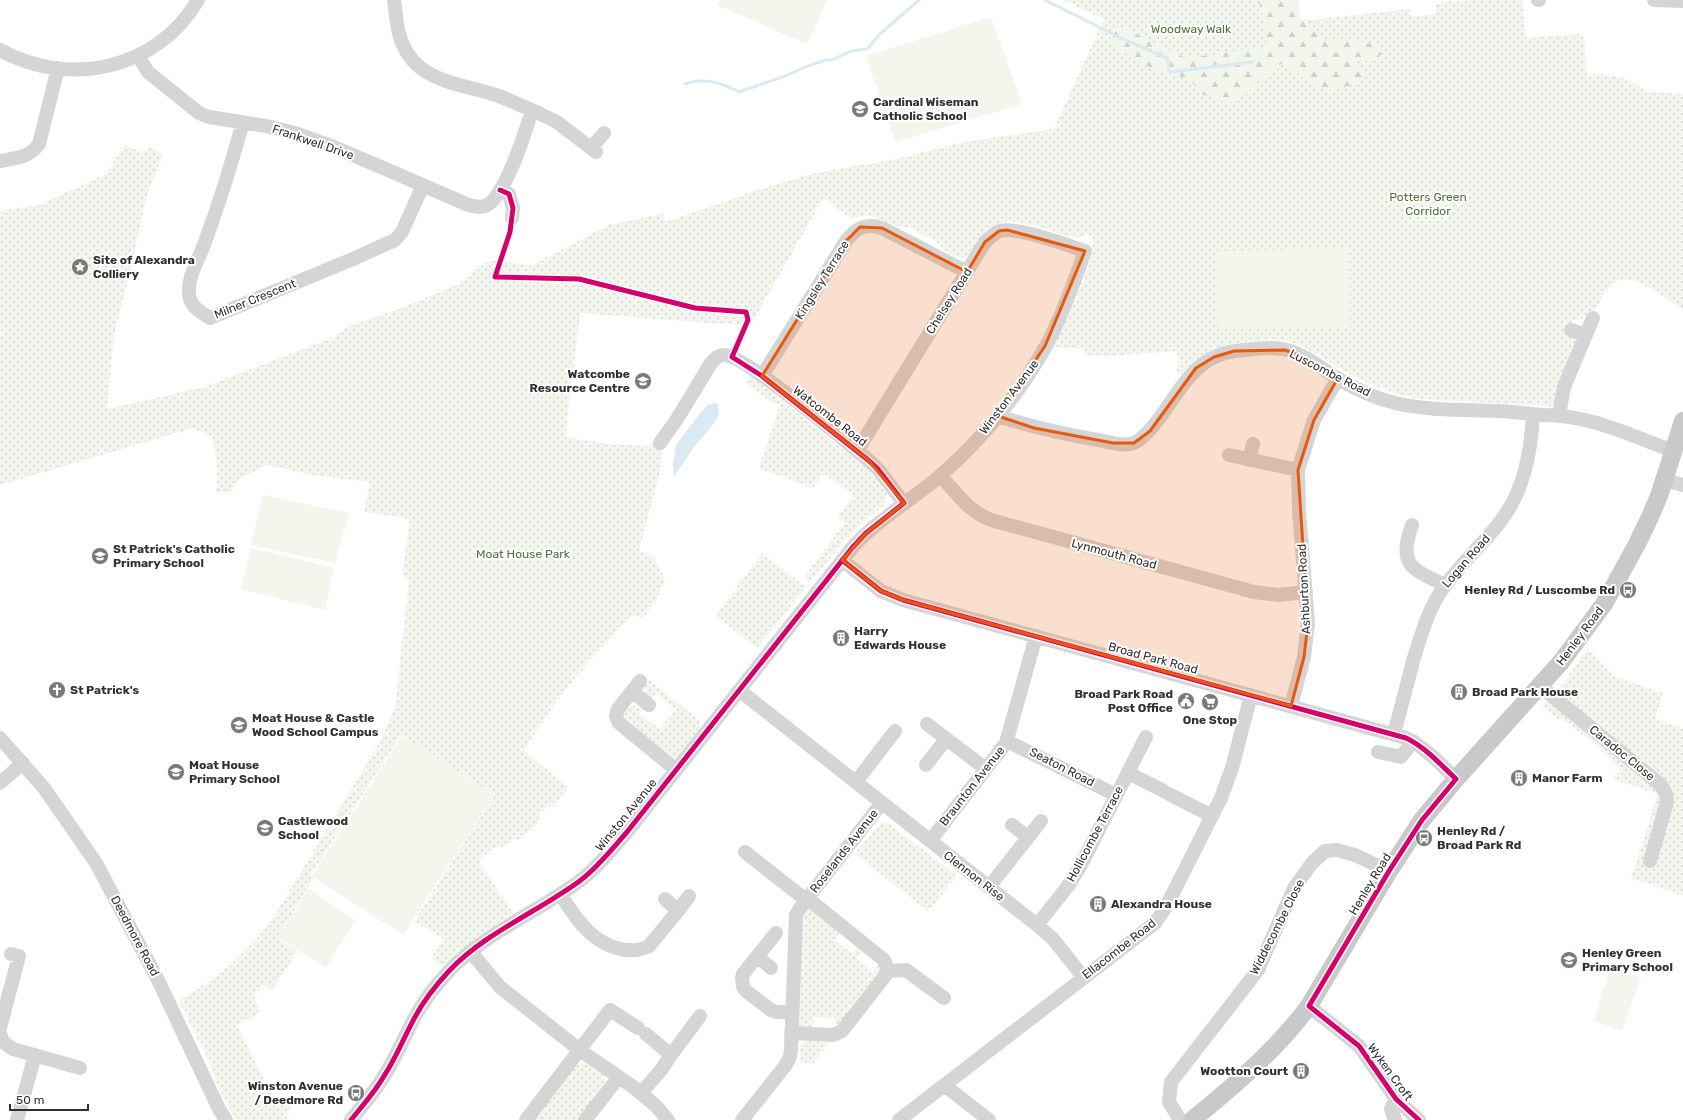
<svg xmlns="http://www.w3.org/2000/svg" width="1683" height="1120" viewBox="0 0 1683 1120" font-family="Rubik,sans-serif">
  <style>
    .green { fill: url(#green-dots) }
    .forest { fill: url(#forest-firs) }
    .pitch { fill: #f2f6ed }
    .water { fill: #daeaf4 }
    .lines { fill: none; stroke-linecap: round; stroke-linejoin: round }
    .stream { stroke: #daeaf4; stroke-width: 3 }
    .minor { stroke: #d5d5d5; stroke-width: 14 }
    .major { stroke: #c9c9c9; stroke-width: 18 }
    .cycleway-casing { stroke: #fff; stroke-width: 8 }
    .cycleway { stroke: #d6006c; stroke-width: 5 }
    .marked { fill: #e8590c; fill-opacity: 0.2; stroke: #e8590c; stroke-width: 3; stroke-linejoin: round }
    .labels { text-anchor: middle; stroke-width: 4; stroke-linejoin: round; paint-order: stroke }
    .park-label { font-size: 12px; fill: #54703b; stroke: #fff }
    .poi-label { font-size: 12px; font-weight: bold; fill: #313131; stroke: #fff; text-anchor: start }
    .street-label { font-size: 12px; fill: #313131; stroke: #fff }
  </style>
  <defs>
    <pattern id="green-dots" width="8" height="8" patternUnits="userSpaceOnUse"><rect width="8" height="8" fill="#f2f6ed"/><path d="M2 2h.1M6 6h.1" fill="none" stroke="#d0d3cc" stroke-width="1.8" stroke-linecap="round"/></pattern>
    <pattern id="forest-firs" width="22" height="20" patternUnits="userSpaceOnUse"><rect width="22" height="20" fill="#f2f6ed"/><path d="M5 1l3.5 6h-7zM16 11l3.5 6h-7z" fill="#d0d3cc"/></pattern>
  </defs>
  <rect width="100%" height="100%" fill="#fff"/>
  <path class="green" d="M1063,0H1266L1301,21L1410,9L1412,17L1436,14L1435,4L1449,1L1452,2L1474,0H1522L1526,38L1579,34L1584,36L1587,75L1600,74L1624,78L1649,92L1683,94V310C1667,300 1630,268 1612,284C1604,291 1599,304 1593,313H1588C1583,319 1580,321 1573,320L1569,329L1579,342L1556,404L1553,406L1420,399C1391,394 1367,384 1341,369C1323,359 1308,346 1287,341C1274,338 1258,341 1245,342C1214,346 1203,352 1182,374L1176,373L1179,360L1177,351L1109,356L1085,355V350L1067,347L1066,349L1056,347L1054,345C1067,317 1096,265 1092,236L1085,233L1082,237L1075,238C1052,233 1013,212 992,227C982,234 976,246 969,256L961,258L949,253L943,249L936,241L908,227H900L869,215L860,216L853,219L834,207V205L823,199L750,326L580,313L565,437L609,444L648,446L653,441L662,450L661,467L639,551L653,556L665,579L657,599L643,618L633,615C590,657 555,699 524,751L568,787L558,800L541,812L538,823L520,839H515L504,847L497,845L480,859V864L513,913C488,930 465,946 444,967L431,959L444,939L414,921L495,795L401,735L310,876L314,878L277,938L297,952L272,990L263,984L254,998L260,1013L237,1025L270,1092L279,1100L291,1107L286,1120H236L220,1091L208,1059L179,1001L209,982L234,962L258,938L280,907L380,742L395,708L409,581L402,574L410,519L364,512L370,482L313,475L267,465L240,478L231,492L216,493C218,473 218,455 211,436L193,428L0,485V337L2,332L0,331V211L39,205L105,175L126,145L143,154L149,146L163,155L147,195L128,281L114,334L107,409L205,387L332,338L350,326L404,307L459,284L487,262L496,260L531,266L609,225L663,214L664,220L669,221L764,188L815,173L892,160L964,142L1054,129L1104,19Z
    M751,374L756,376L789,406L873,473L887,492L884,505L853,531L809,583L804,577L845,523L838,517L854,495L824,474L813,488L759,468L780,405L770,401L745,382Z
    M762,554L806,587L757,648L716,616Z
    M1588,649L1614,676L1663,693L1655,719L1683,728V896L1650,884L1631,879L1658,794L1612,779L1620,769L1591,741L1566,722L1557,718L1541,706L1564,683Z
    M649,680L699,720L700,728L677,758L674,759L622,715C628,704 633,705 644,708L639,714L660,730L676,710L656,693L651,699L645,692L644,688Z
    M884,823H888L957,876L928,911L855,854L877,827Z
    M809,908L841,931L834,940L852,954L859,945L863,949L856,958L873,972L881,962L884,972L836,1030V1018L814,1017L813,1029L800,1027L797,1021L803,911Z
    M805,1041L830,1043L812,1064L800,1061V1046Z
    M581,1064L591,1065L605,1075V1088L580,1120H533L575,1066Z"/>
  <path class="forest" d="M1258,0H1299L1300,17L1311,25L1323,39L1353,38L1380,47L1381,53L1379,59L1356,60V68L1365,71L1366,74L1362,80L1335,91L1319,88L1303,78L1284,62L1271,70L1253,88L1237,100L1227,103L1201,94L1190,79L1171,75L1151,68L1107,42L1119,26L1186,58L1267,47L1265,25Z"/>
  <path class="pitch" d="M719,0H827L807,44L717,5Z
    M991,17L1022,104L895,142L866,56Z
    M1349,249L1350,328L1218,330L1217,251Z
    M263,495L349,513L335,563L251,545Z
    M251,548L334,568L325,610L241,589Z
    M402,736L494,795L403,935L312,876Z
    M309,889L355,920L326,968L278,938Z
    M1610,969L1641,977L1622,1031L1594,1021Z"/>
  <path class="water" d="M714,403L718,404L719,413L715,422L692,450L674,477L673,465L676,445L701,412L708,405Z"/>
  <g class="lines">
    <path class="stream" d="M1045,0L1121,38L1167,58L1169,63L1168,69L1170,72L1253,62
      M685,84C702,77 723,83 739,92L785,76L805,67L826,60H832L851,51L867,49L881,33L919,0"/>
    <path class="minor" d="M1538,0H1539
      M1654,0L1683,1
      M0,50C69,88 157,70 198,0
      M138,56L148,72L199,113L209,117L266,126L295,133L329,145L388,170L466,204C472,206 479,208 485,206C504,200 526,130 532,110C519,105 506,98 493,94C454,82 411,81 399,33C396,23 396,11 394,0
      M532,110L557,122L596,152
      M243,122C232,162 220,201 206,239C201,256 187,276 189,294C190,307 201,312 210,318L353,259L395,240L402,232L423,185
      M591,148L604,133
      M0,161C16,158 29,158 39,144L58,68
      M500,190L509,194L513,208L512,218
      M1571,330L1586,335
      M762,376L846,241C856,228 866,223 882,228L967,272
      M1559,415L1564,387L1593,318
      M998,416C1032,427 1063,434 1098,440C1109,442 1123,447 1134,443C1141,440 1149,431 1154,425C1178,396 1193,355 1236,351C1252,349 1271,346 1287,350C1306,355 1321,368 1337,378C1355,389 1375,398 1395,403C1442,414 1492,407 1540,415C1589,414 1628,435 1674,451
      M660,443L677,419L711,363C715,359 718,355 724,355C745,355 846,442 868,460L877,468L904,503
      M1229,455L1298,470
      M1249,460L1253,444
      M940,476C958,493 966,510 991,520L1254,592L1278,595L1306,592
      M1664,480L1683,485
      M1412,525C1398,565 1411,569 1445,585
      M842,560L881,591L903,600L1406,738C1425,747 1440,764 1456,779
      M640,681L618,709L616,716L618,722L675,769
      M1540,686L1661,785L1666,794L1667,802L1650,861
      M739,690L1037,925L1053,939L1084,978
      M632,691L649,705
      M1291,706L1304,657L1308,623L1299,511L1298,470L1314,420L1338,378
      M927,724L986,769
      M1394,734C1400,710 1407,686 1413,661C1420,639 1426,616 1438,596C1455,568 1480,548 1500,522C1524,491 1531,453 1533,414
      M0,738L44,788L96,863L158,980L219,1109L226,1120
      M1007,741L1116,795
      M1378,752L1401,757L1413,741
      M926,765L946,739
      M1128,773L1164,791
      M856,782L895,731
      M0,783L23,763
      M1169,794L1212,816
      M1012,825L1028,837
      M930,841L1006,743L1036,636
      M745,852L806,900
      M989,887L1041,821
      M560,894C568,906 576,919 586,929C601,945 628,957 649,946L678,911L665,899
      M678,911L689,896
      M1037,925L1068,886L1081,865L1146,737
      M776,933L743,974L742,978L743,987L746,991L771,1010L776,1012H792
      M470,951L500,987L581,1051L632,1086L655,1105L668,1120
      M757,956L771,968
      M887,971L906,970L944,998
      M1309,1006L1359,1046L1396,1099L1419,1120
      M0,1028L19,956L11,954
      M791,1033L833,1035L842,1031L885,976C888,969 887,966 884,960L807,898
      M0,1034L3,1042L13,1049L80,1068
      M671,1055L700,1016
      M944,1085L989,1120
      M641,1093L661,1070L671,1055L646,1034
      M17,1120L35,1055
      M351,1120C362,1106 375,1092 384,1076C396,1058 404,1037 415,1017C424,1000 436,985 449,971C486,932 538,912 581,880C598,867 613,848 627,832L852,548C878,519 912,500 941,475C982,439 1019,394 1046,346C1062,316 1074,283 1085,251C1066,245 1017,226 1000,231C994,233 990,238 985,242L857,451
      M526,1120L610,1010L638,1028
      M585,1120L619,1077
      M742,1120L785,1066L790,1057L791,1049L796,915L800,908L881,804
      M899,1120L1155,923L1167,905L1221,798L1232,768L1251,695
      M1180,1120L1169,1102L1171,1082L1258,970L1294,888L1312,863L1325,851L1337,850L1355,855L1389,871
      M1395,1120L1391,1109L1396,1099"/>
    <path class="major" d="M1192,1120C1234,1086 1277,1049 1309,1006L1389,871L1422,820L1456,779L1561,662L1604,604L1636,546L1650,517L1659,496L1683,421"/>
    <g class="cycleway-casing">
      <path id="cycleway" d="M842,560L881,591L903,600L1406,738C1425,747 1440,764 1456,779L1422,820L1389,871L1309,1006L1359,1046L1396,1099L1419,1120
        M351,1120C362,1106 375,1092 384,1076C396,1058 404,1037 415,1017C424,1000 436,985 449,971C486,932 538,912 581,880C598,867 613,848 627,832L852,548L866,533L904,503L877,468L868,460L762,376L732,357L748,320L746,312L695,308L579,279L495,277L510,232L513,208L509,194L500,190"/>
    </g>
    <use href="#cycleway" class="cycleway"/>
  </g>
  <path class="marked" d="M860,227L882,228L967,272L985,242L999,231L1007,230L1085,251L1045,346L998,416L1034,428L1113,443H1134L1150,431L1196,368L1214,357L1234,351L1285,350L1304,357L1338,378L1314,420L1298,470L1308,623L1304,657L1291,706L903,600L881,591L842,560L866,533L904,503L868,460L762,376L846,241Z"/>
  <defs>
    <g id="school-disc" transform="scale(0.9)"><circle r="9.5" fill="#797979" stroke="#fff"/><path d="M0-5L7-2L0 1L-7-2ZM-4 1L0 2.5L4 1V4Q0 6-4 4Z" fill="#fff"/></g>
    <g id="sight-disc" transform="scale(0.9)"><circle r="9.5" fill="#797979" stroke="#fff"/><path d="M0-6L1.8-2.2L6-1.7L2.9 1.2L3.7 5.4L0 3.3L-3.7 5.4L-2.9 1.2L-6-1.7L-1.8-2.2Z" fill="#fff"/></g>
    <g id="bus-disc" transform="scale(0.9)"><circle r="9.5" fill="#797979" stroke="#fff"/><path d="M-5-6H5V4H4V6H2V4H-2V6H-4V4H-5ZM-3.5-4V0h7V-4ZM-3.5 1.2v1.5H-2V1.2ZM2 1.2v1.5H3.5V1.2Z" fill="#fff"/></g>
    <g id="building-disc" transform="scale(0.9)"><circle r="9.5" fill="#797979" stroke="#fff"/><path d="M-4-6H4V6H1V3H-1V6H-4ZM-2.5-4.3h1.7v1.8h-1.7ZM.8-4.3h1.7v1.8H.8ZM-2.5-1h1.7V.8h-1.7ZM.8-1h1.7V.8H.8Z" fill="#fff"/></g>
    <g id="church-disc" transform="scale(0.9)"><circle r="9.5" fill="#797979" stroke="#fff"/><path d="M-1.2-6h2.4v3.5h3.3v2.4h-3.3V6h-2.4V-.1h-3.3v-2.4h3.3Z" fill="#fff"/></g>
    <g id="civic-disc" transform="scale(0.9)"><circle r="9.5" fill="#797979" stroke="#fff"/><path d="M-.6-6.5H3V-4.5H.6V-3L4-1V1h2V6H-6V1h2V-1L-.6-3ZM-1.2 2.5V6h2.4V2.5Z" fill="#fff"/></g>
    <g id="supermarket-disc" transform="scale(0.9)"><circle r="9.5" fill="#797979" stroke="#fff"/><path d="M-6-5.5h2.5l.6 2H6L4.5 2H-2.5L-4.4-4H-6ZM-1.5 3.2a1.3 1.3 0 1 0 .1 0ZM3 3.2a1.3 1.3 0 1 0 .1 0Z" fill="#fff"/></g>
  </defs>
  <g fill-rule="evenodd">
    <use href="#school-disc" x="860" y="109"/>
    <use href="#sight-disc" x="80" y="267"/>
    <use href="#school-disc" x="643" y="381"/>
    <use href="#school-disc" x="100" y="556"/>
    <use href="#bus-disc" x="1628" y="590"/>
    <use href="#building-disc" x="841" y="638"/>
    <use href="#church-disc" x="57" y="690"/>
    <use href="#building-disc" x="1459" y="692"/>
    <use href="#civic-disc" x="1186" y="701"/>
    <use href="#supermarket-disc" x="1210" y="702"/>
    <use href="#school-disc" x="239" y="725"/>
    <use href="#school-disc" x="176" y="772"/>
    <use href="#building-disc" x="1519" y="778"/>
    <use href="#school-disc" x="265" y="828"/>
    <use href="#bus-disc" x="1424" y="838"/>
    <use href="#building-disc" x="1098" y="904"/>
    <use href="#school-disc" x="1569" y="960"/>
    <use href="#building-disc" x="1301" y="1071"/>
    <use href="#bus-disc" x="356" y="1093"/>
  </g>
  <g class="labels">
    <g class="park-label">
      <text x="1191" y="33">Woodway Walk</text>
      <text x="1428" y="201">Potters Green<tspan x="1428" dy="14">Corridor</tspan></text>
      <text x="523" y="558">Moat House Park</text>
    </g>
    <g class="poi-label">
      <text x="873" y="106">Cardinal Wiseman<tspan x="873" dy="14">Catholic School</tspan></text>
      <text x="93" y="264">Site of Alexandra<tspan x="93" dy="14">Colliery</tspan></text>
      <text x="630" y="378" text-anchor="end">Watcombe<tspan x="630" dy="14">Resource Centre</tspan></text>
      <text x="113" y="553">St Patrick's Catholic<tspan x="113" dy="14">Primary School</tspan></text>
      <text x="1615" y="594" text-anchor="end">Henley Rd / Luscombe Rd</text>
      <text x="854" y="635">Harry<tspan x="854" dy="14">Edwards House</tspan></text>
      <text x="70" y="694">St Patrick's</text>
      <text x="1472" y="696">Broad Park House</text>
      <text x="1173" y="698" text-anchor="end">Broad Park Road<tspan x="1173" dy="14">Post Office</tspan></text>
      <text x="252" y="722">Moat House &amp; Castle<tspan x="252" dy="14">Wood School Campus</tspan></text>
      <text x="1210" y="724" text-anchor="middle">One Stop</text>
      <text x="189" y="769">Moat House<tspan x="189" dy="14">Primary School</tspan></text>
      <text x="1532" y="782">Manor Farm</text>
      <text x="278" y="825">Castlewood<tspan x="278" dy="14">School</tspan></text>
      <text x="1437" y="835">Henley Rd /<tspan x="1437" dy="14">Broad Park Rd</tspan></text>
      <text x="1111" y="908">Alexandra House</text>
      <text x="1582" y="957">Henley Green<tspan x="1582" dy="14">Primary School</tspan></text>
      <text x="1288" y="1075" text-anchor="end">Wootton Court</text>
      <text x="343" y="1090" text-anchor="end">Winston Avenue<tspan x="343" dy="14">/ Deedmore Rd</tspan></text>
    </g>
    <g class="street-label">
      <text transform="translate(313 142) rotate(19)" y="4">Frankwell Drive</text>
      <text transform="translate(822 280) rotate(-58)" y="4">Kingsley Terrace</text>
      <text transform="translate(255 299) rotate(-22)" y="4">Milner Crescent</text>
      <text transform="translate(949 301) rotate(-58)" y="4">Chelsey Road</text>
      <text transform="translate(1330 373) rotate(27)" y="4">Luscombe Road</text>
      <text transform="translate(1009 397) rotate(-53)" y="4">Winston Avenue</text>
      <text transform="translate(830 416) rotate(38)" y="4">Watcombe Road</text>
      <text transform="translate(1114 554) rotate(15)" y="4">Lynmouth Road</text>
      <text transform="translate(1466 561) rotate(-49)" y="4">Logan Road</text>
      <text transform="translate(1304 589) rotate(-93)" y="4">Ashburton Road</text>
      <text transform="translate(1580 636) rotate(-53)" y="4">Henley Road</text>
      <text transform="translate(1153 658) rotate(15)" y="4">Broad Park Road</text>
      <text transform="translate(1622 753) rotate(39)" y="4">Caradoc Close</text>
      <text transform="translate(1062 767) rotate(27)" y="4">Seaton Road</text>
      <text transform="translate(972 786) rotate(-52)" y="4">Braunton Avenue</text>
      <text transform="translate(626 815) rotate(-51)" y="4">Winston Avenue</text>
      <text transform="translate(1095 834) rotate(-62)" y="4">Hollicombe Terrace</text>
      <text transform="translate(844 851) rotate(-52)" y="4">Roselands Avenue</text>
      <text transform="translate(974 876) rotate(38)" y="4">Clennon Rise</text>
      <text transform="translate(1370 884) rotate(-59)" y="4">Henley Road</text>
      <text transform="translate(1277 927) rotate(-63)" y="4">Widdecombe Close</text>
      <text transform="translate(135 936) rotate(62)" y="4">Deedmore Road</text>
      <text transform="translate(1119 949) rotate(-38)" y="4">Ellacombe Road</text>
      <text transform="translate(1390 1072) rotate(54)" y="4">Wyken Croft</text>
    </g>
  </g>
  <path d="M10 1104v6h78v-6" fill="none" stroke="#313131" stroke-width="2"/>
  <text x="16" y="1104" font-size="12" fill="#313131" stroke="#ffffff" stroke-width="3" paint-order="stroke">50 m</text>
</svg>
